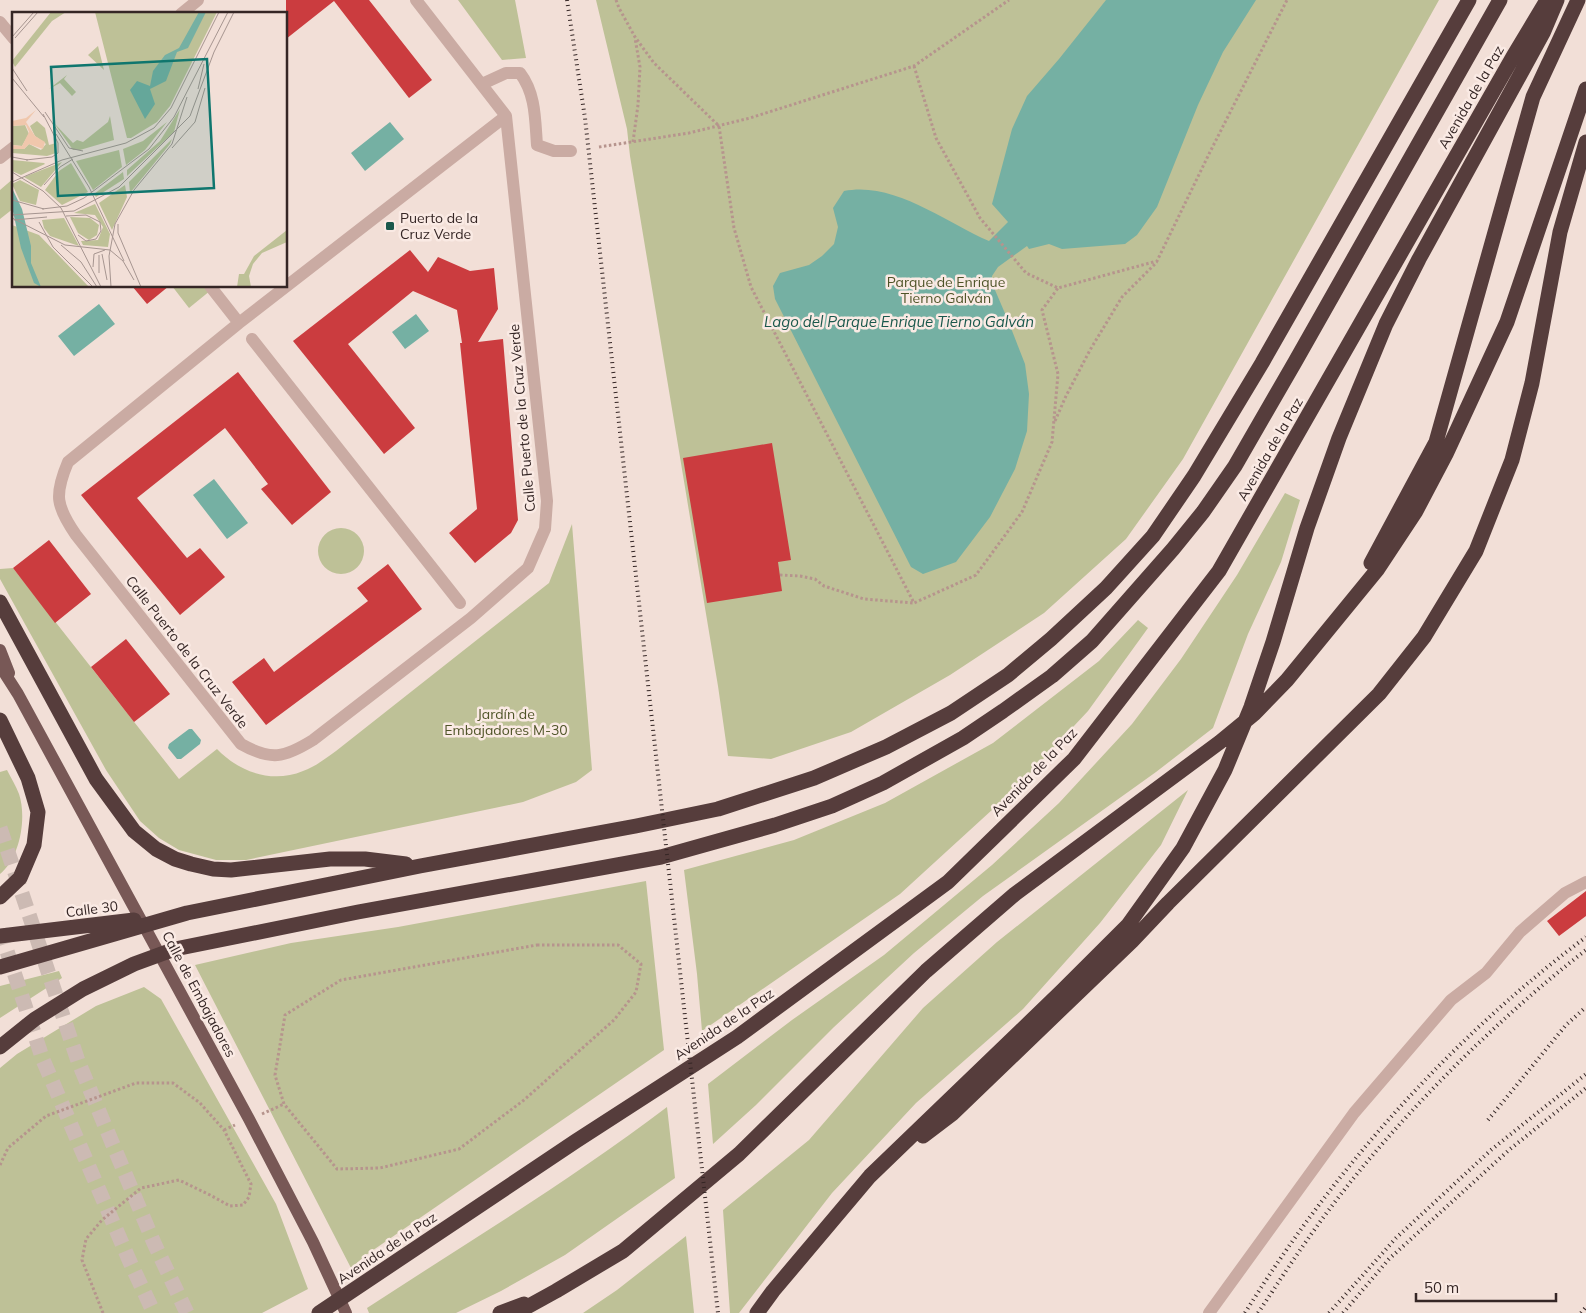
<svg xmlns="http://www.w3.org/2000/svg" width="1586" height="1313" viewBox="0 0 1586 1313" font-family="Mulish,sans-serif">
  <style>
    .green { fill: #bec197 }
    .water { fill: #75b0a3 }
    .building { fill: #cb3c3f }
    .lines { fill: none; stroke-linecap: round; stroke-linejoin: round }
    .highway-tunnel { stroke: #ccbab3; stroke-width: 15; stroke-dasharray: 15 8; stroke-linecap: butt }
    .path { stroke: #b6948d; stroke-width: 3; stroke-dasharray: 2.5 2.5; stroke-linecap: butt }
    .minor { stroke: #caaba3; stroke-width: 12 }
    .major { stroke: #785856; stroke-width: 12 }
    .highway { stroke: #563d3c; stroke-width: 15 }
    .rail { stroke: #352625; stroke-width: 4; stroke-dasharray: 1 4; stroke-linecap: butt }
    .poi-dot { fill: #1a584c; stroke: #faeae4; stroke-width: 2 }
    .labels { text-anchor: middle; stroke-width: 5; stroke-linejoin: round; paint-order: stroke }
    .street-label { font-size: 14px; fill: #352625; stroke: #faeae4 }
    .poi-label { font-size: 14px; fill: #352625; stroke: #faeae4; text-anchor: start }
    .park-label { font-size: 14px; fill: #4f5428; stroke: #faeae4 }
    .water-label { font-size: 15px; font-style: italic; fill: #1a584c; stroke: #faeae4 }
    .inset-road { fill: none; stroke: #a69590; stroke-width: 1 }
    .view { fill: #0f766e; fill-opacity: 0.15; stroke: #0f766e; stroke-width: 2.5 }
    .inset-edge { fill: none; stroke: #352625; stroke-width: 2.5 }
  </style>
  <rect width="100%" height="100%" fill="#f2dfd7"/>
  <path class="green" d="M458,0H515L526,58L502,60Z
    M596,0H1439L1183,459L1126,539L1044,613L950,675L851,732L771,759L728,756L718,686L630,156L627,129Z
    M14,178V208L0,219V190Z
    M172,286H216L189,308Z
    M1285,493L1300,500L1281,562L1248,634L1213,728L1156,772L983,896L914,953L834,1027L756,1105L713,1144L708,1084L792,1020L884,955L992,865L1059,803L1132,724L1181,659L1237,575Z
    M572,524L592,770L576,782L523,802L246,860H216L179,850L159,838L140,821L106,770L0,579V569L13,568L179,779L217,749C239,772 272,784 303,771C315,767 326,758 336,751L549,583Z
    M318 551a23 23 0 1 1 46 0a23 23 0 1 1-46 0Z
    M1138,620L1148,628L1088,711L1016,788L900,894L702,1031L697,974L684,870L794,840L885,803L993,743L1099,661Z
    M7,770C11,778 16,786 19,794C27,818 20,858 0,874V772Z
    M1188,790L1161,845L1100,923L1023,1009L916,1103L832,1193L739,1313H730L723,1210L809,1140L923,1008L997,942Z
    M646,881L664,1050L366,1255L351,1268L195,965L291,943L398,927Z
    M59,971L62,978L0,1018V986Z
    M144,987L161,999L276,1204L308,1289L262,1313H0V1068L17,1054L96,1006Z
    M667,1107L675,1178L565,1255L501,1291L456,1313H369L367,1308C468,1242 571,1180 667,1107Z
    M686,1236L694,1313H583L617,1290Z"/>
  <path class="water" d="M1106,0H1256L1223,52L1198,105L1157,207L1137,235L1125,244L1062,249L1049,244L1029,249L1027,246L998,267L992,276V283L1007,318L1025,364L1029,394L1027,431L1015,469L990,517L956,562L923,574L911,567L775,299L773,286L780,273L809,265L822,256L834,244L838,227L833,208L844,191C894,181 945,222 989,241L1008,222L992,204L1012,129L1027,96L1059,59Z
    M390,122L404,139L365,171L351,153Z
    M99,304L115,324L74,356L58,336Z
    M416,314L429,331L405,349L392,332Z
    M214,479L248,523L227,539L193,495Z
    M189,729H192L201,740L200,744L181,759H177L168,748L169,744Z"/>
  <path class="building" d="M286,0H369L432,80L409,98L334,1L286,39Z
    M410,250L428,272L438,257L470,271L494,268L498,309L478,342L503,339L518,520L511,533L475,563L449,533L477,509L460,343H462L457,310L413,291L348,344L415,428L384,454L293,341Z
    M132,286H169L147,304Z
    M238,372L331,492L292,525L261,489L268,484L225,428L137,498L187,558L200,548L225,577L180,615L81,495Z
    M772,443L791,560L778,562L782,591L707,603L683,458Z
    M49,540L91,594L55,623L13,568Z
    M388,564L422,609L266,725L232,682L264,658L274,672L368,601L357,588Z
    M126,639L170,694L134,722L91,667Z
    M1586,891V916L1559,936L1547,921Z"/>
  <g class="lines">
    <path class="highway-tunnel" d="M0,828L78,1061L154,1243L187,1313
      M0,930L43,1060L130,1262L154,1313"/>
    <path class="path" d="M616,0L619,8L635,37L654,63L719,126L734,228L751,287L914,603L976,575L1022,512L1052,442L1058,374L1042,310L1058,288
      M914,66L936,138L980,218L1026,273L1058,288L1157,261L1210,152L1287,0
      M633,142L638,105L640,67L635,38
      M599,147L689,133L750,118L914,66L1009,0
      M1055,421L1066,396L1090,350L1122,297L1157,262
      M780,575L800,576L815,579L824,586L864,599L914,603
      M537,945H618L641,964L636,992L614,1020L524,1100L459,1149L380,1168L337,1169L284,1104L275,1075L285,1015L341,980Z
      M262,1114L284,1104
      M224,1130L235,1125
      M0,1165L8,1148L46,1116L136,1083H173L200,1103L224,1130L251,1184L249,1197L243,1205L230,1206L210,1195L179,1180L141,1188L102,1220L86,1239L82,1260L103,1313"/>
    <path class="minor" d="M416,0L506,116L547,501L545,529L528,568L471,618L313,740C284,758 271,761 241,744L76,535C56,506 54,495 68,462L239,323L506,116
      M181,14L198,0
      M0,22L14,39
      M482,84L506,73H520C536,94 535,120 537,145L554,151H571
      M0,158L14,147
      M210,286L239,323
      M252,339L460,603
      M1209,1313L1354,1113L1451,1000L1486,973L1520,932L1565,893L1586,882"/>
    <path class="major" d="M0,650L9,673
      M0,666L18,694L249,1119L313,1242L346,1313"/>
    <path class="highway" d="M1371,563L1436,442L1533,97L1578,0
      M0,602L96,779L134,831L156,849L175,859L191,864L213,869L231,870L330,859H365L406,864
      M0,720L28,778L38,812L34,845L20,878L0,897
      M0,936L134,920
      M0,967L187,913L420,866L636,826L718,809L814,778L886,747L951,713L1008,675L1051,639L1106,588L1153,536L1194,476L1262,363L1469,0
      M0,1047L35,1019L83,989L134,964L175,949L358,912L661,857L775,825L832,806L883,783L963,738L1003,711L1052,676L1092,641L1173,549L1203,512L1235,466L1295,362L1500,0
      M923,1136L952,1114L1132,941L1168,903L1379,694L1424,637L1476,551L1512,460L1532,383L1560,232L1586,142
      M319,1313L576,1141L737,1037L948,882L1074,759L1219,571L1514,55L1547,0
      M500,1313L524,1304
      M516,1313L556,1291L623,1251L739,1154L926,971L1015,894L1220,742L1254,714L1287,680L1377,570L1416,511L1446,454L1507,322L1586,89
      M757,1313L773,1291L870,1176L1062,991L1128,925L1183,848L1225,770L1251,707L1273,642L1307,528L1339,438L1386,324L1419,259L1543,33L1557,0"/>
    <path class="rail" d="M567,0L585,118L718,1313
      M1488,1120L1566,1025L1586,1007
      M1245,1313C1334,1169 1451,1038 1586,937
      M1258,1313C1278,1283 1298,1252 1320,1222C1362,1164 1410,1111 1461,1060C1501,1021 1542,984 1586,950
      M1329,1313L1396,1238L1491,1150L1586,1074
      M1343,1313L1389,1259L1509,1150L1586,1088
      M1581,1313L1586,1307"/>
  </g>
  <rect class="poi-dot" x="385" y="221" width="10" height="10" rx="2.5"/>
  <g class="labels">
    <g class="street-label">
      <text transform="translate(1471 97) rotate(-60)" y="5">Avenida de la Paz</text>
      <text transform="translate(522 418) rotate(-95)" y="5">Calle Puerto de la Cruz Verde</text>
      <text transform="translate(1270 449) rotate(-60)" y="5">Avenida de la Paz</text>
      <text transform="translate(187 652) rotate(52)" y="5">Calle Puerto de la Cruz Verde</text>
      <text transform="translate(1034 772) rotate(-46)" y="5">Avenida de la Paz</text>
      <text transform="translate(92 909) rotate(-7)" y="5">Calle 30</text>
      <text transform="translate(199 994) rotate(62)" y="5">Calle de Embajadores</text>
      <text transform="translate(724 1024) rotate(-34)" y="5">Avenida de la Paz</text>
      <text transform="translate(387 1248) rotate(-34)" y="5">Avenida de la Paz</text>
    </g>
    <g class="poi-label">
      <text x="400" y="223">Puerto de la<tspan x="400" dy="16">Cruz Verde</tspan></text>
    </g>
    <g class="park-label">
      <text x="946" y="287">Parque de Enrique<tspan x="946" dy="16">Tierno Galván</tspan></text>
      <text x="506" y="719">Jardín de<tspan x="506" dy="16">Embajadores M-30</tspan></text>
    </g>
    <g class="water-label">
      <text x="899" y="327">Lago del Parque Enrique Tierno Galván</text>
    </g>
  </g>
  <g transform="translate(12 12)">
    <rect width="275" height="275" fill="#f2dfd7"/>
    <path d="M39,0H54L40,9L3,55L0,49ZM83,0H205L158,94L145,110L119,126H115ZM86,34L92,58L76,43ZM55,63L52,67L64,80L60,84L48,71L37,77ZM168,97L162,120L115,164V158L148,129ZM98,104L102,128L68,138H61L42,111L61,131L65,128L71,130L96,110ZM25,109L33,116L37,133L44,131V141L35,144L0,141V137H12L17,132L29,138L34,132L23,124L18,114ZM155,110L133,138L114,153L111,137L131,129ZM13,113L17,122L10,134L0,133V114ZM160,127L158,132L118,181L117,170ZM107,138L110,155L81,178L64,149ZM0,148L32,151L33,152L9,163L0,159ZM50,150L29,175L12,165ZM59,151L76,180L50,193L33,178L47,159ZM111,160L112,167L84,185L82,182ZM8,168L27,178L24,193L8,189L0,172ZM113,173L115,185L100,218L87,191ZM83,192L98,222L96,235L71,233L69,229L86,228L91,215L83,203L62,201ZM58,205L78,206L87,213L85,223L77,228L66,221ZM52,206L67,234L38,224L32,216L30,208ZM0,213L27,223L77,275H0ZM275,218V230L250,241L241,252L237,264L239,275H225L227,262H232L242,244Z" fill="#bec197"/>
    <path d="M24,98L14,110L23,124L33,130L31,137L17,132L12,137H0V133L10,134L17,120L14,113L0,114V109L14,106Z" fill="#f0c7ac"/>
    <path d="M187,0H194L176,36L165,40L154,69L138,77L143,92L133,107L118,78L125,69L138,74L141,59L153,43L167,36ZM0,176L10,197L19,234V251L29,275L22,271L9,236L0,195Z" fill="#75b0a3"/>
    <path class="inset-road" d="M0,25L22,0M3,26L26,0M0,56L15,79M0,66L32,105M186,77L192,52M33,100L57,136L71,139M44,122L77,175L112,249M160,136L183,110L193,76M0,145L16,148M14,148L40,145L46,141V131L31,102M0,160L31,179L49,196L89,275M0,170L50,148L114,131L142,116L159,96L207,0M32,173L48,155L61,147M0,188L32,197M30,197L55,194L72,186L137,137L162,105L216,0M0,203L62,199L107,175L178,104L202,40L222,0M54,204L74,203L88,210L89,219L84,227L74,229L66,223M0,206L53,233L98,238L111,249L122,268M2,208L35,205M27,210L41,235L81,275M106,212V221L129,275M49,233L69,250L85,275M90,242L95,268M81,255L82,242L93,238M87,261V243M99,275L97,244L103,212L122,178L160,132L175,85"/>
    <path class="view" d="M195,47L202,176L46,184L39,55Z"/>
    <rect width="275" height="275" class="inset-edge"/>
  </g>
  <path d="M1416 1293v8h140v-8" fill="none" stroke="#352625" stroke-width="2.5"/>
  <text x="1424" y="1293" font-size="15" fill="#352625" stroke="#faeae4" stroke-width="4" paint-order="stroke">50 m</text>
</svg>
